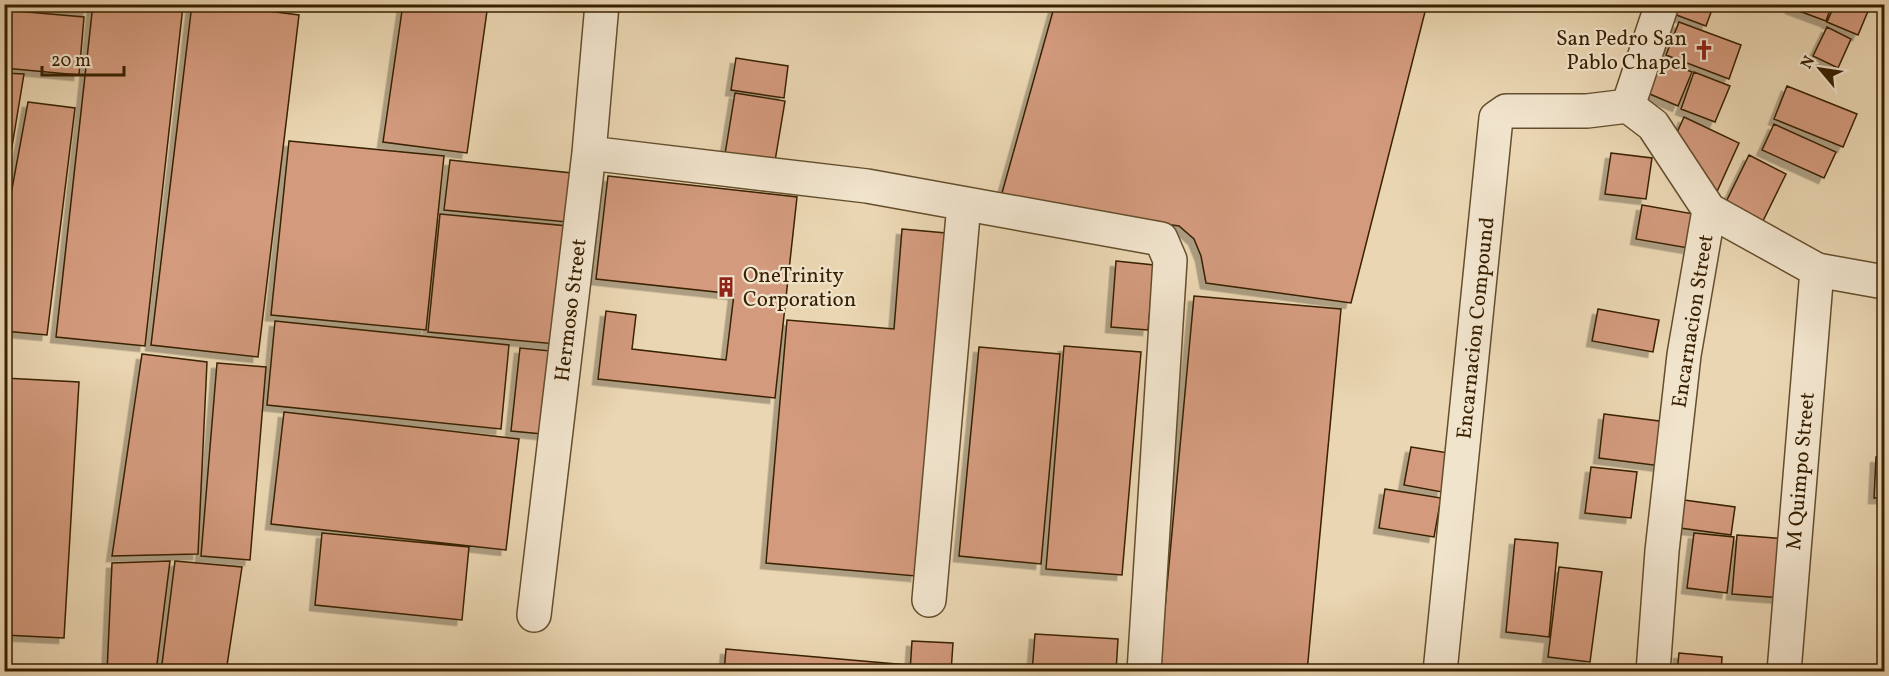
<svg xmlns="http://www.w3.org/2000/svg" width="1889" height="676" viewBox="0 0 1889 676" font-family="Vollkorn,serif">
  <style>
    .building { fill: #d39a7d; stroke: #382000; stroke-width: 1.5; filter: url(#shadow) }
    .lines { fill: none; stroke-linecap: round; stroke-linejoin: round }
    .minor-casing { stroke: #644e2c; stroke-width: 36 }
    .tertiary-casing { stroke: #644e2c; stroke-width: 36 }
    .minor { stroke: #f1e4cd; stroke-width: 33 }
    .tertiary { stroke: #f1e4cd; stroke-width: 33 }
    .labels { text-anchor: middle; stroke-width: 4.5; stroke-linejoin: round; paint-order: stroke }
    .poi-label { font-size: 21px; fill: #382000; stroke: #f1e4cd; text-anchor: end }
    .street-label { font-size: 21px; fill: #382000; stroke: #f1e4cd }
  </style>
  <defs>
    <filter id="shadow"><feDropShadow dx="-5.5" dy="5.5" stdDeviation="0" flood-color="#0004"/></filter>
  </defs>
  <rect width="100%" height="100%" fill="#ead6b2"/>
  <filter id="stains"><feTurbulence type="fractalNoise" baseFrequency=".00333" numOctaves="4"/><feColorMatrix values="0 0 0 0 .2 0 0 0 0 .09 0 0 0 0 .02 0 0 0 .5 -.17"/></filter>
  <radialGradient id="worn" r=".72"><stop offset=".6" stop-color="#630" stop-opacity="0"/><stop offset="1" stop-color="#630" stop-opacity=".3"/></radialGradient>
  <path class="building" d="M21,4H89L88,12Z
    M93,4L183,6L145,346L56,337Z
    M192,4H213L299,15L258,357L151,345Z
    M403,4H488L467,153L383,142Z
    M1055,4H1417L1426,8L1351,303L1206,283L1201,256L1194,239L1179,226L1000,200Z
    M1674,4H1714L1706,26L1671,13Z
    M1793,4H1832L1826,21L1791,8Z
    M1835,4H1871L1858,35L1827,22Z
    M4,10L84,17L79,75L4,68Z
    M1679,22L1741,45L1729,79L1666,55Z
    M1827,27L1851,39L1838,68L1813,56Z
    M736,58L788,66L784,98L731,90Z
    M1658,59L1692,72L1678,106L1645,92Z
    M1694,72L1730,86L1715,122L1681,109Z
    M4,73L24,74L4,195Z
    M1787,86L1857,114L1843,147L1774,119Z
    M735,93L785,101L775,161L725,154Z
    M28,102L75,108L47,335L4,331V232Z
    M1684,117L1739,143L1715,196L1675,137Z
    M1774,124L1836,152L1824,178L1762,150Z
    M289,141L444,156L426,330L271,315Z
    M1611,153L1652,158L1646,199L1605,194Z
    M1749,155L1786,174L1762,223L1725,204Z
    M450,160L572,173L567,222L444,210Z
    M608,176L797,197L775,398L598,379L606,311L636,315L632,349L726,360L734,294L596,279Z
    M1642,205L1694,214L1688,248L1636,239Z
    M440,214L568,226L556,344L428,332Z
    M902,229L946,233L916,576L766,563L787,320L894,329Z
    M1116,261L1154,265L1148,330L1111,327Z
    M1194,296L1341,309L1307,672H1159Z
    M1598,309L1659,320L1653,352L1592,341Z
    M275,321L509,345L501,429L267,405Z
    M1064,346L1141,352L1122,575L1046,569Z
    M979,347L1060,354L1041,564L959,556Z
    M520,348L561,352L553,435L511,431Z
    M142,354L207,362L198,554L112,556Z
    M217,363L266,367L250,560L201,556Z
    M4,378L79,382L64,638L4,635Z
    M284,412L519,439L506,550L271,524Z
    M1604,414L1667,422L1661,466L1599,458Z
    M1411,447L1449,453L1442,492L1404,485Z
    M1876,457L1884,458V498H1874Z
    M1591,467L1637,472L1631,518L1585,513Z
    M1385,489L1441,498L1434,537L1379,528Z
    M1684,500L1735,507L1731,535L1680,528Z
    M322,533L469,547L462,620L315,605Z
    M1694,533L1734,537L1727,593L1687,588Z
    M1737,535L1787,539L1782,598L1732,594Z
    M1515,539L1558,543L1549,637L1506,632Z
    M170,561L156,672H107L112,563Z
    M175,561L242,567L226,672H161Z
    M1559,567L1602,572L1590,662L1548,657Z
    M1035,634L1118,639L1116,672H1032Z
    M912,641L953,643L951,672H910Z
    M726,649L908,665L907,672H724Z
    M1679,653L1722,657L1721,672H1677Z"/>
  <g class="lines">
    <g class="minor-casing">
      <path id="minor" d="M589,153L867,186L1161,239L1170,260L1144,672
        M1817,270L1884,282
        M929,600L964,204
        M534,615L589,153L602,4
        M1440,672L1496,118L1506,111H1587L1628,106"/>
    </g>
    <g class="tertiary-casing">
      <path id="tertiary" d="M1709,210L1817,270L1784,672
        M1653,672L1662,551L1684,355L1709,210L1653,125L1628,106L1662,4"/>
    </g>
    <use href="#minor" class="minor"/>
    <use href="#tertiary" class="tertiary"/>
  </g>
  <defs>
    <g id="church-bare" transform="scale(1.62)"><path d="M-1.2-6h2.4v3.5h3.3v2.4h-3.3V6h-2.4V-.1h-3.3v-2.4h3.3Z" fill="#8f2418" stroke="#f1e4cd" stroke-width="2.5" paint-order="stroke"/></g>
    <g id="building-bare" transform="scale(1.62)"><path d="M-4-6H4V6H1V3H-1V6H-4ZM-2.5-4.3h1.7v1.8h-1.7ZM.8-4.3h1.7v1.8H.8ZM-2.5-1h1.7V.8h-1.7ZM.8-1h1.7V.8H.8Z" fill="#8f2418" stroke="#f1e4cd" stroke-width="2.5" paint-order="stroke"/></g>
  </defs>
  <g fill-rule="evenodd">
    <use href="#church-bare" x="1704" y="50"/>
    <use href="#building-bare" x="726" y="287"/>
  </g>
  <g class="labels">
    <g class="poi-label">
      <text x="1687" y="45">San Pedro San<tspan x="1687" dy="24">Pablo Chapel</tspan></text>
      <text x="743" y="282" text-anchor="start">OneTrinity<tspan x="743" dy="24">Corporation</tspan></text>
    </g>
    <g class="street-label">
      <text transform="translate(570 310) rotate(-83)" y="7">Hermoso Street</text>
      <text transform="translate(1692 321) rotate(-81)" y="7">Encarnacion Street</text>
      <text transform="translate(1475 328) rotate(-84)" y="7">Encarnacion Compound</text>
      <text transform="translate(1800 471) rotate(-85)" y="7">M Quimpo Street</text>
    </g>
  </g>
  <rect width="1889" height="676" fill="none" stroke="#ead6b2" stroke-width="24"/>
  <rect x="6" y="6" width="1877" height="664" fill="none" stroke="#382000" stroke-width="3"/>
  <rect x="12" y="12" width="1865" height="652" fill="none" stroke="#382000" stroke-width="1.5"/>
  <g transform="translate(1820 69) rotate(299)" stroke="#f1e4cd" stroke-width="4.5" paint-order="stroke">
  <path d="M0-4.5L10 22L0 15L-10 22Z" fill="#382000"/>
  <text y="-9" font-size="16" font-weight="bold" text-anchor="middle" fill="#382000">N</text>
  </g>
  <path d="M42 66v9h82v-9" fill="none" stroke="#382000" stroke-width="3"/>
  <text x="51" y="66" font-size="18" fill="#382000" stroke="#f1e4cd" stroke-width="4.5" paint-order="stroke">20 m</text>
  <rect width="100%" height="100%" filter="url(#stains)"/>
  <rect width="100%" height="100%" fill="url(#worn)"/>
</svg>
